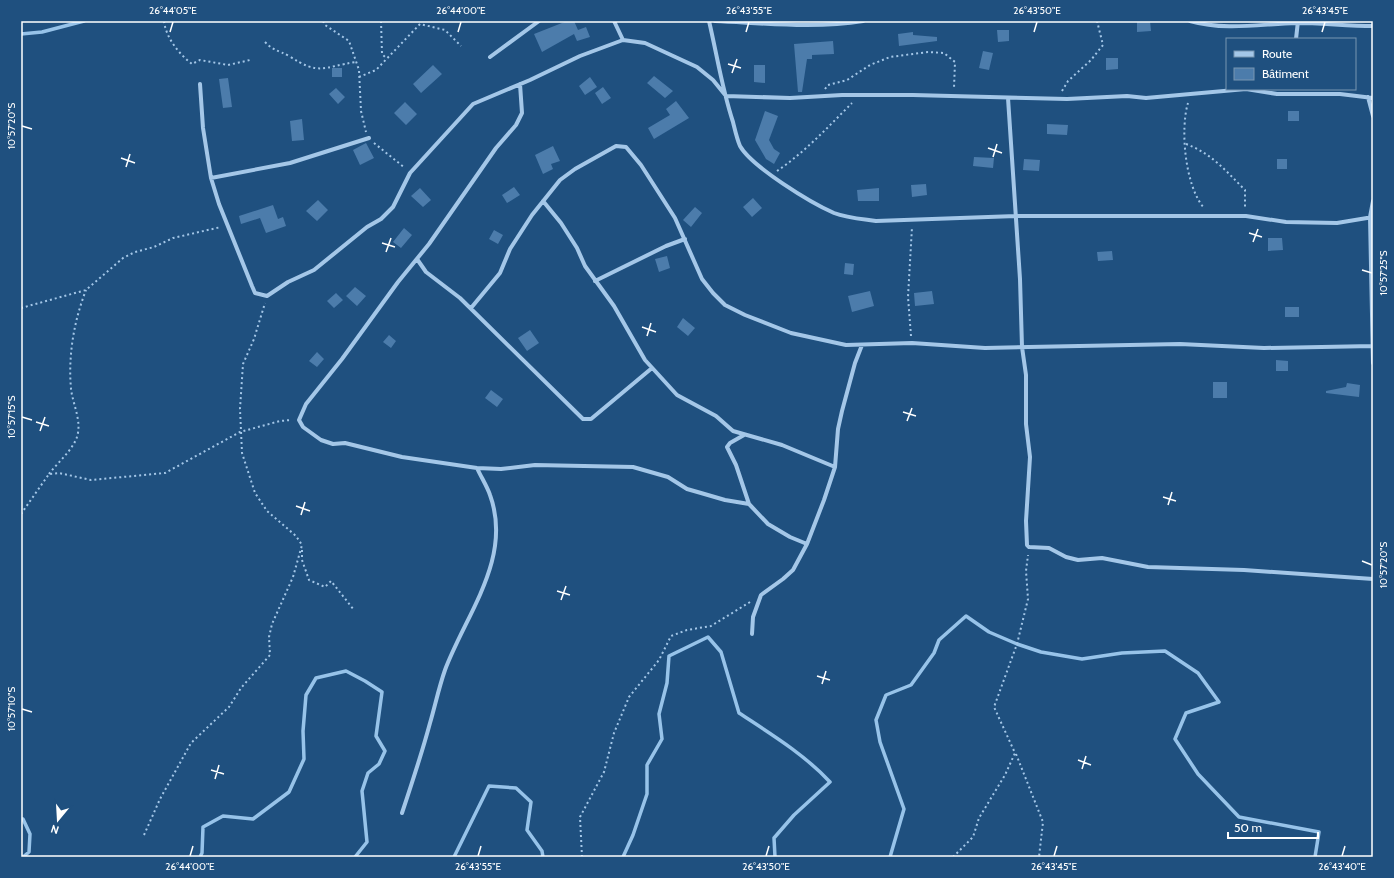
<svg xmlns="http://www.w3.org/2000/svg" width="1394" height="878" viewBox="0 0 1394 878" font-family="Cabin,sans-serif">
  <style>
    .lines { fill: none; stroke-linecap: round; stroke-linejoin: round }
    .stream { stroke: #97c3e9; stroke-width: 3.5 }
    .building { fill: #4c7cab }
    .path { stroke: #a4c7e8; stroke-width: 2; stroke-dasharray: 2 3; stroke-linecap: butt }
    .minor { stroke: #a4c7e8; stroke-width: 4 }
    .ticks { fill: none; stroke: #fff; stroke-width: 1.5 }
    .neatline { fill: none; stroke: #fff; stroke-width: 1.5 }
    .ticks-label { font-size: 10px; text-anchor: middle; fill: #fff }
  </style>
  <rect width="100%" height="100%" fill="#1f507f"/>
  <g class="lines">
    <path class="stream" d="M21,34L42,32L84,21
      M21,819H23L30,834L29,852L23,857
      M200,857L202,853L203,827L223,816L253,819L289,792L304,759L303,731L306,695L316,678L346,671L365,681L382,692L376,736L385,751L379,764L368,773L362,791L367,842L355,857
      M454,857L489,786L516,788L531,802L527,830L542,851L543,857
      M623,857L633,835L647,794V765L662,739L659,714L667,683L669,656L708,637L721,652L739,713C771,734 804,754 830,782L794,815L774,838L775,857
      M890,857L904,809L880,742L876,720L886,695L911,685L934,653L939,640L966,616L989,632L1017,644L1041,652L1082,659L1122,653L1165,651L1198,673L1219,702L1186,713L1175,739L1198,774L1239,817L1319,832L1315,857"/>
  </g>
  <path class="building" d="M567,21H574L578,30L586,27L590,37L577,41L574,34L542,52L534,34Z
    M1137,21H1150L1151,31L1137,32Z
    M997,30H1009V41L998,42Z
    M913,32V35L937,37V41L899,46L898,34Z
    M833,41L834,54L812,55V59H807L802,92H798L794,44Z
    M983,51L993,53L989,70L979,68Z
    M1106,58H1118V69L1106,70Z
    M433,65L442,74L421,93L413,84Z
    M754,65H765V83L754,82Z
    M332,68H342V77H332Z
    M654,76L673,91L665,98L647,83Z
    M590,77L597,87L585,95L579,86Z
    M228,78L232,107L223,108L219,79Z
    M603,87L611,98L602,104L595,93Z
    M336,88L345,97L338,104L329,94Z
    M676,101L689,118L654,139L648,128L670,115L666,109Z
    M405,102L417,114L406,125L394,113Z
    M765,111L778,116L769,140L774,149L780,153L774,164L766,159L755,140Z
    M1288,111H1299V121H1288Z
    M302,119L304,140L292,141L290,121Z
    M1047,124L1068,125L1067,135L1047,134Z
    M366,143L374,158L360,165L353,150Z
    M553,146L560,161L551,164L553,169L543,174L535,155Z
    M974,157L994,158L993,168L973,166Z
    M1024,159L1040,160L1039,171L1023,170Z
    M1277,159H1287V169H1277Z
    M926,184L927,195L912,197L911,185Z
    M514,187L520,195L507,203L502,195Z
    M420,188L431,200L423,207L411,196Z
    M879,188V201H858L857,190Z
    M753,198L762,208L752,217L743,207Z
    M318,200L328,210L317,221L306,211Z
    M273,205L278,219L283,217L286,226L266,233L260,218L241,224L239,216Z
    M695,207L702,213L691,227L683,220Z
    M404,228L412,235L401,248L393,242Z
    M494,230L503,235L498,244L489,239Z
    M1268,238H1282L1283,250L1268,251Z
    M1112,251L1113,260L1098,261L1097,252Z
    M667,256L670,268L659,272L655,259Z
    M845,263L854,264L853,275L844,274Z
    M355,287L366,296L357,306L346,296Z
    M870,291L874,306L852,312L848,296Z
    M932,291L934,304L915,306L914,293Z
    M336,293L343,300L334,308L327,301Z
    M1285,307H1299V317H1285Z
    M683,318L695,328L688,336L677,327Z
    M530,330L539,343L527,351L518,338Z
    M389,335L396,341L391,348L383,342Z
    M317,352L324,359L317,367L309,361Z
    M1276,360L1288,361V371H1276Z
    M1213,382H1227V398H1213Z
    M1347,383L1360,385L1359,397L1326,393V391L1346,387Z
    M491,390L503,399L497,407L485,398Z"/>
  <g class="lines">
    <path class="path" d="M164,21C166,38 179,54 192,64L200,60L228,65L250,60
      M323,21L325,25L349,41L359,70L361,111L366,132
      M381,21L382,54L387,59
      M265,42C275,52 278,50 289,56C320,76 322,67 356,62
      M359,77L376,70L420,24L445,30L461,46
      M825,89L828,85L847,80L870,65L890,57L928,52L944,53L955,62L954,88
      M1062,91L1068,81L1091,60L1103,45L1097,21
      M1188,103C1180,129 1185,186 1204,208
      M374,143L405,168
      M1186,144C1211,153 1226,171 1245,190V209
      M777,171C805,152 828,127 852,103
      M21,308L86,290L123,258L135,252L154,247L173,238L221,227
      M911,336L908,297L912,227
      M49,474C58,462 72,451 77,437C82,421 73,405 71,389C68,355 74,321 86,290
      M21,514L49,474L59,473L91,480L165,473L240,432L280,421L291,420
      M302,550V560L309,580L325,587L331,581L354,610
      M1016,754L1043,822L1039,857
      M144,835L160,799L191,743L229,707L241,688L270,655L269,637L272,624L293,577L302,545L296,536L267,511L255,493L242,453L240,409L243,364L254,339L265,303
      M582,857L580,817L604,772L614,733L629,697L659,660L671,636L687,630L711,626L750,602
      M953,857L973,837L979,818L1005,775L1015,753L994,707L1017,644L1028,599L1026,571L1028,555"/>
    <path class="minor" d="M614,21L623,40
      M709,21C717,55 722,89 733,122C735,130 737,139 740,146C752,167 811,203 834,213C847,218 862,219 876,221L1016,216H1246L1286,222L1337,223L1373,217
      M715,21C763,23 815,29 863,21
      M1190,21C1226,31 1260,24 1296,23C1322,23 1347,26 1373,26
      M1296,39L1298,21
      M490,57L539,21
      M200,84L203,128L211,178L219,204L252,286L255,293L267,296L288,282L314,270L367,227L381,219L393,207L410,173L473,104L530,80L580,56L623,40L645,43L697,67L713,80L726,96L790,98L842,95H913L1067,99L1127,96L1146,98L1246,89L1277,94H1340L1373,98
      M520,84L522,113L516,125L496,148L429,244L398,282L342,359L306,404L299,420L303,427L321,440L333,444L345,443L402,457L477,468L501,469L535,465L633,467L668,477L687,489L701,493L725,500L749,504
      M1368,97L1373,116
      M1008,98L1020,279L1022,347L1026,375V424L1030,457L1026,521L1027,545L1029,547L1049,548L1066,557L1078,560L1102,558L1148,567L1244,570L1373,579
      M211,178L290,163L369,138
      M543,201L561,223L577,248L585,266L614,306L645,360L677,395L716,416L733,431L782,445L835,467
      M1373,201L1370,217L1373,363
      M417,259L426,272L460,298L583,419H591L652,368
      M595,281L666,246L685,239
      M471,308L500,273L510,249L532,215L560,180L575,169L616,146L626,147L641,165L675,218L702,279L713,293L725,305L745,315L791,333L846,345L912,343L985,348L1180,344L1264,348L1373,346
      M744,435L730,443L727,447L736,465L749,504L768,524L790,537L807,544
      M752,634L753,617L761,595L783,579L793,570L807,544L824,500L835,467L838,429L842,411L855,363L862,345
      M402,813C412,783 422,753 430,723C435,706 439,687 445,670C466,614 513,558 490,495C487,486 481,477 477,468"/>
  </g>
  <path class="ticks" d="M170,32L173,22M458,32L461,22M746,32L749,22M1034,32L1037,22M1322,32L1325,22M728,64L741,68M732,73L737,59M22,126L32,129M988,148L1002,153M993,157L997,144M121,158L135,163M126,167L130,154M1249,233L1262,237M1253,242L1258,229M382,243L395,247M386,252L391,238M1362,270L1372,273M642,327L656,332M647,336L651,323M903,412L916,416M22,417L32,420M907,421L912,408M36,422L49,426M40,431L45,417M1163,497L1176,501M1168,505L1172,492M296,506L310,511M301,515L305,502M1362,561L1372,565M557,591L570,595M561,600L566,586M817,676L830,680M822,684L826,671M22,709L32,712M1078,760L1091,765M1082,769L1086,756M211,770L224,774M215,779L219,765M190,856L193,846M478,856L481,846M766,856L769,846M1054,856L1057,846M1342,856L1345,846"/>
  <rect width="1394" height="878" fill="none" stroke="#1f507f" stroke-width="44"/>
  <rect x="1226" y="38" width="130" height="52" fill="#1f507f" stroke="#7996b2"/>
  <rect x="1234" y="51" width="20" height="6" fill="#a4c7e8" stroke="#7996b2"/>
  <text x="1262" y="58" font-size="12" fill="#ffffff">Route</text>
  <rect x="1234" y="68" width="20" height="12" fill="#4c7cab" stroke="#7996b2"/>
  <text x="1262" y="78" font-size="12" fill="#ffffff">Bâtiment</text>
  <g transform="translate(58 820) rotate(198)" stroke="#1f507f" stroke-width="3" paint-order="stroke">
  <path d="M0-3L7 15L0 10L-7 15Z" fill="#ffffff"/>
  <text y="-6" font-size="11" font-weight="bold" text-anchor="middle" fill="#ffffff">N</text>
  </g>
  <path d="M1228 832v6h90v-6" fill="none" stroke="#ffffff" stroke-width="2"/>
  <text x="1234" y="832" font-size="12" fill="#ffffff" stroke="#1f507f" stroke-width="3" paint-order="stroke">50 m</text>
  <rect x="22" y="22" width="1350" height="834" class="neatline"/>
  <g class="ticks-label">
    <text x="173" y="14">26°44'05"E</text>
    <text x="461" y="14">26°44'00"E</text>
    <text x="749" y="14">26°43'55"E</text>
    <text x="1037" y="14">26°43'50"E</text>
    <text x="1325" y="14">26°43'45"E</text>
    <text transform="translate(11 126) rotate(-90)" y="4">10°57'20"S</text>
    <text transform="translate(1383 273) rotate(-90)" y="4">10°57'25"S</text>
    <text transform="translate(11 417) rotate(-90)" y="4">10°57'15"S</text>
    <text transform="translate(1383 565) rotate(-90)" y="4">10°57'20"S</text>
    <text transform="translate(11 709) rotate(-90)" y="4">10°57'10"S</text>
    <text x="190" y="870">26°44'00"E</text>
    <text x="478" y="870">26°43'55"E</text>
    <text x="766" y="870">26°43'50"E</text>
    <text x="1054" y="870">26°43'45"E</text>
    <text x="1342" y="870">26°43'40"E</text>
  </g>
</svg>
